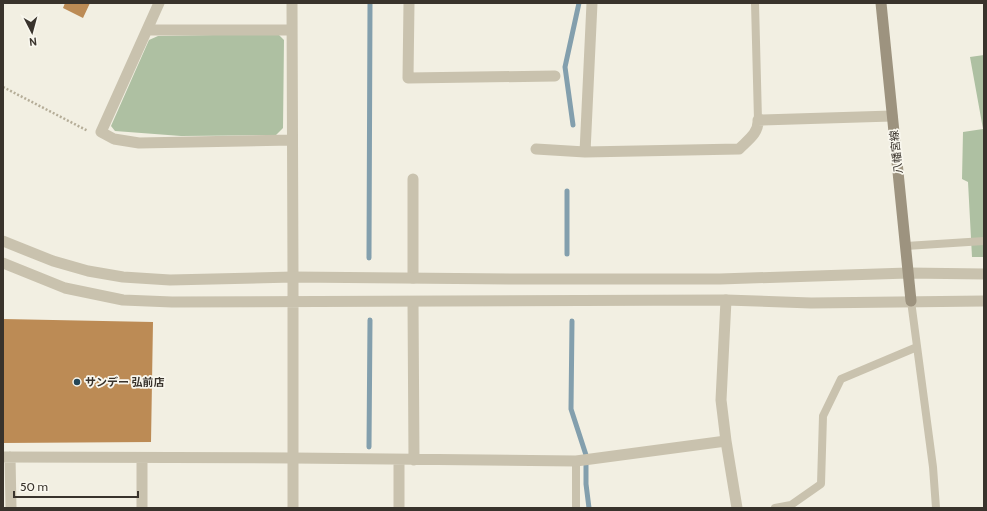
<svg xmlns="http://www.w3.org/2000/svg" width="987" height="511" viewBox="0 0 987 511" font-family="Cabin,'Noto Sans JP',sans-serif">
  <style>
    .green { fill: #aec0a2 }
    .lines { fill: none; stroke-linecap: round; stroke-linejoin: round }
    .stream { stroke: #839fad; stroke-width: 5 }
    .building { fill: #bc8b55 }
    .path { stroke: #b5ad98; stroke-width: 2.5; stroke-dasharray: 2 2; stroke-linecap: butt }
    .service { stroke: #c9c2ae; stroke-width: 8 }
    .minor { stroke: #c9c2ae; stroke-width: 11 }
    .tertiary { stroke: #c9c2ae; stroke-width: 11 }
    .secondary { stroke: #9d937f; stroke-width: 11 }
    .poi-dot { fill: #244657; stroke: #f9f7ee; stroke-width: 1.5 }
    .labels { text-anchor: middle; stroke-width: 3.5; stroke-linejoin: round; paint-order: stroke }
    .street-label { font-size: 11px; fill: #39332c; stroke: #f9f7ee }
    .poi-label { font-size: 11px; font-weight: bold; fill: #39332c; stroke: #f9f7ee; text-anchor: start }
  </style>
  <rect width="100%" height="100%" fill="#f2efe2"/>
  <path class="green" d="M278,34L284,40L283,128L276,135L181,136L115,131L111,126L149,40L158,36Z
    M984,55V257H972L968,182L962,179L963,132L983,129L970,57Z"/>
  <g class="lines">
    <path class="stream" d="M573,125L565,67L579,3
      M567,254V191
      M369,258L370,3
      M572,321L571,409L586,455V484L589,508
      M369,447L370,320"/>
  </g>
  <path class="building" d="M65,3H90L83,18L63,8Z
    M3,319L153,322L151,442L3,443Z"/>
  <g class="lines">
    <path class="path" d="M3,87L88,131"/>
    <path class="service" d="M755,3L758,120
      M906,246L984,241
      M911,301L933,467L936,508
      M576,508V461
      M775,508L791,505L821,484L823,416L841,379L917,347"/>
    <path class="minor" d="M159,3L101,132L114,139L139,143L292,140
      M292,3L293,277
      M409,3L408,78L555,76
      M147,30H292
      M536,149L585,152L739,149C748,140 759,133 758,120L892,116
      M585,152L592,3
      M413,179V278
      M726,300L721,400L726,441L737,508
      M413,302L414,460
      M3,457L293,458L576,461L726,441
      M10,457L11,508
      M142,508V458
      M399,508V460"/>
    <path class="tertiary" d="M3,241L53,261L88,271L123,277L170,280L293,277L513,279H720L908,273L984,274
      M3,263L65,288L123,300L172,302L726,300L811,303L984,301
      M293,508V277"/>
    <path class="secondary" d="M881,3L911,301"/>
  </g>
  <circle class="poi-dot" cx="77" cy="382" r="4"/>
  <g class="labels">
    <g class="street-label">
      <text transform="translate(896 152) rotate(-96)" y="4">八幡宮線</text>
    </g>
    <g class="poi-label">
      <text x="85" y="386">サンデー 弘前店</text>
    </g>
  </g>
  <rect width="987" height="511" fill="none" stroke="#39332c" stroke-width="8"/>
  <g transform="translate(32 32) rotate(174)" stroke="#f9f7ee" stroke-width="3" paint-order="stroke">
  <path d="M0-3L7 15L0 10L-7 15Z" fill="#39332c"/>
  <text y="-6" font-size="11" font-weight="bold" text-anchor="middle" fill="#39332c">N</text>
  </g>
  <path d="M14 491v6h124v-6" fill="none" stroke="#39332c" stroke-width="2"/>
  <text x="20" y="491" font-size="12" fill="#39332c" stroke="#f9f7ee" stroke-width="3" paint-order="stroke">50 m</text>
</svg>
